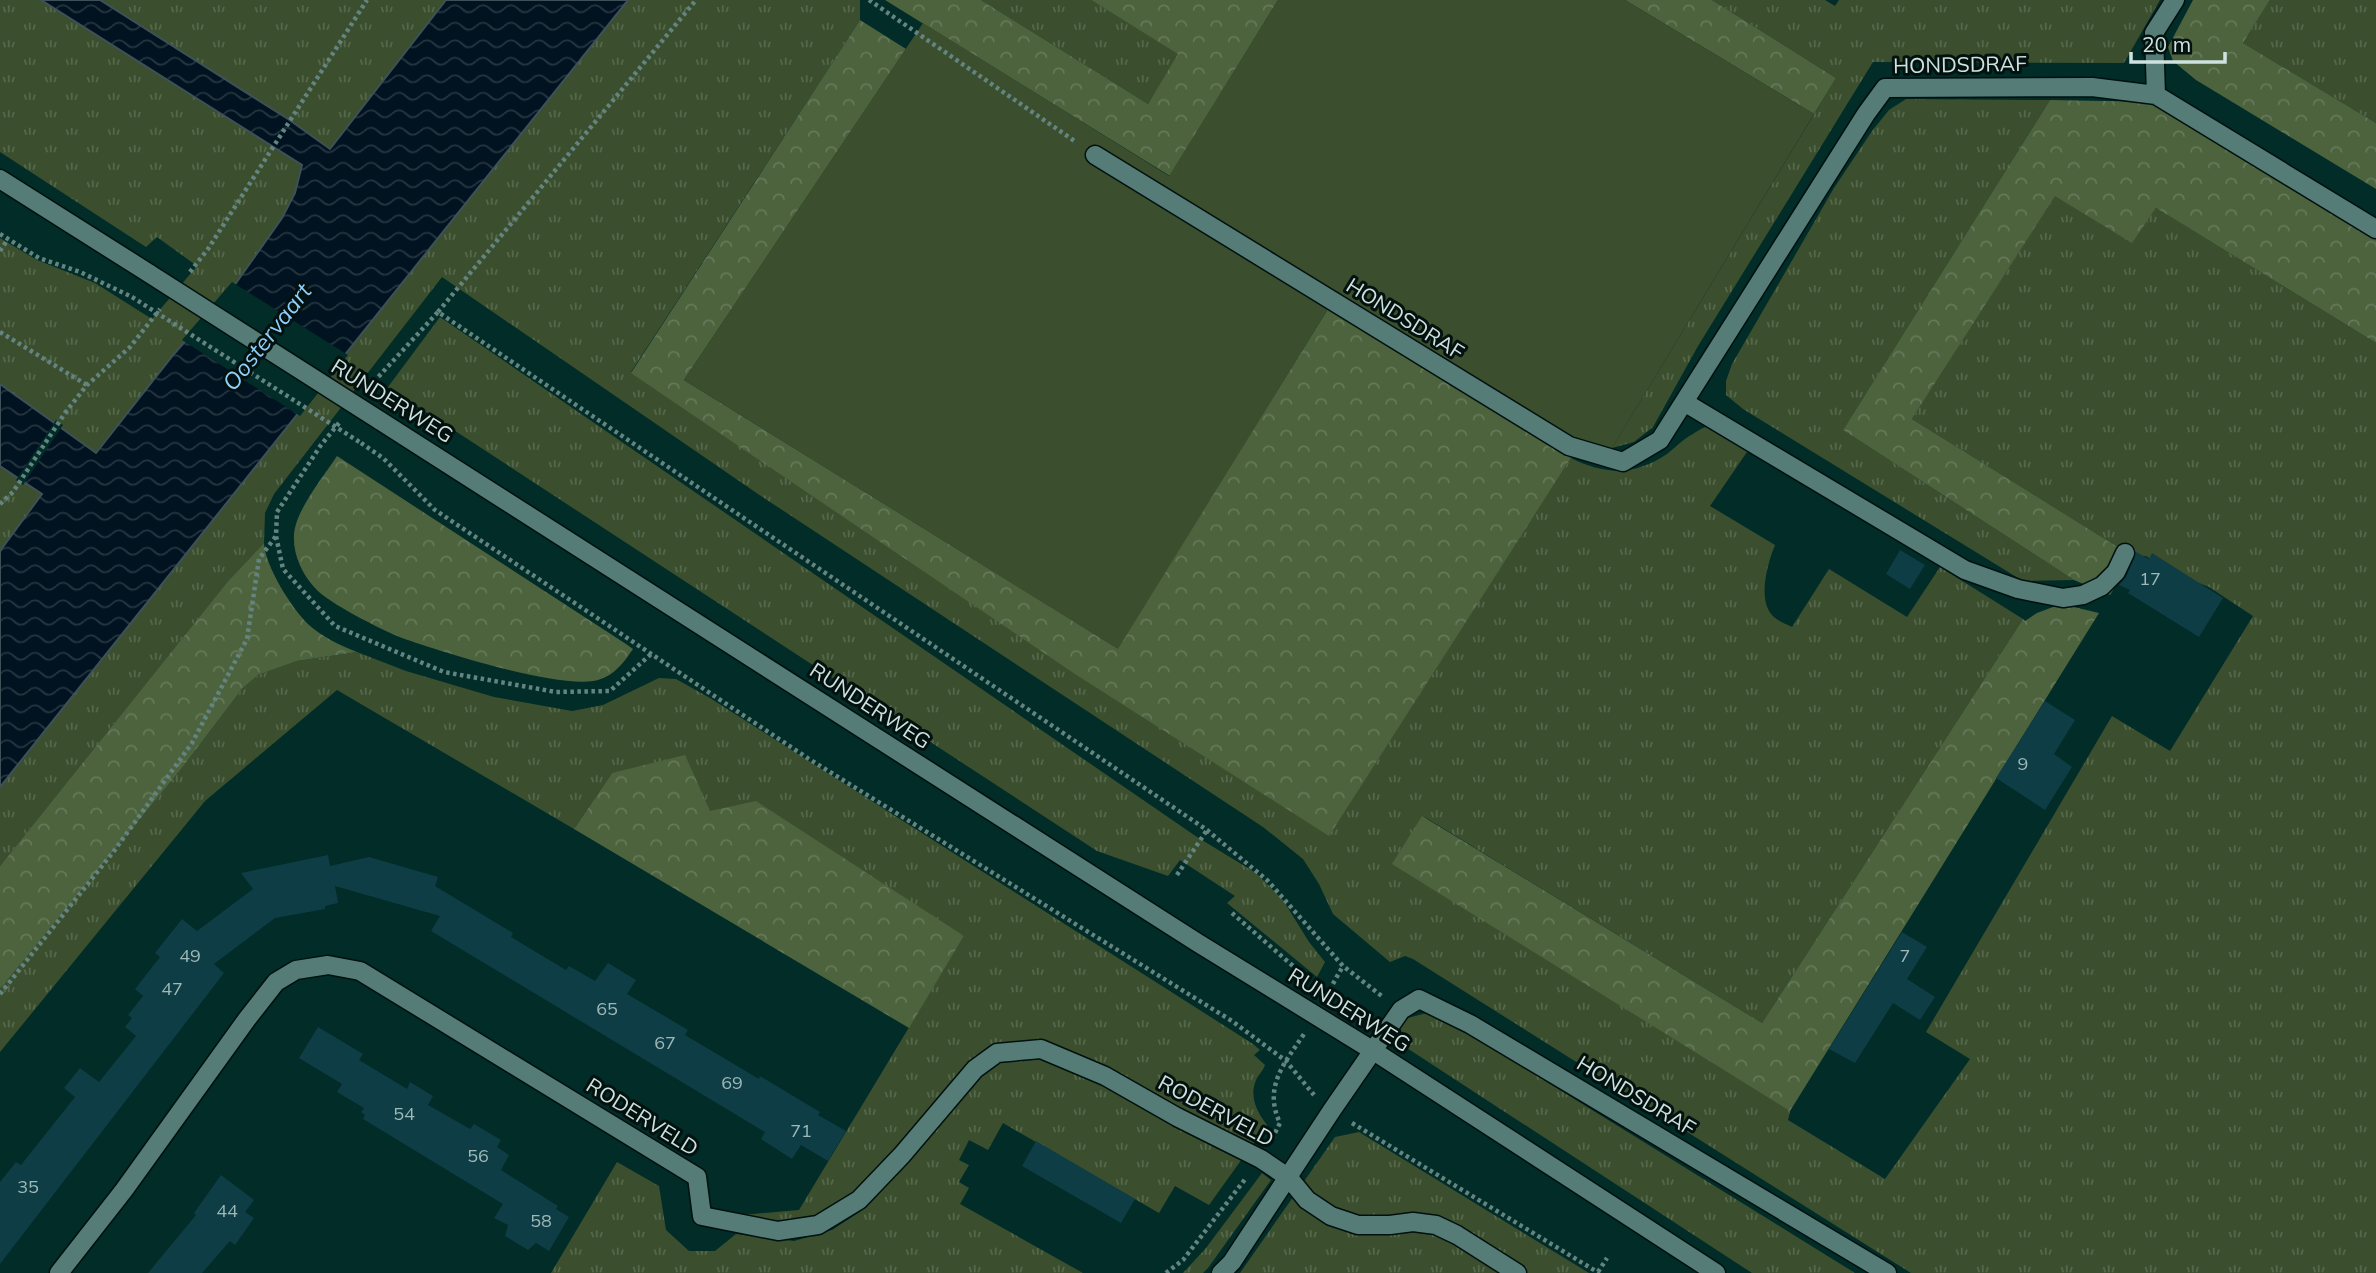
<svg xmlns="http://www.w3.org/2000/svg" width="2376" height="1273" viewBox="0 0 2376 1273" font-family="Mulish,sans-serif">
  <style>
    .grass { fill: url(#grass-tufts) }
    .forest { fill: url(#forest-crowns) }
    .garden { fill: #3b4f2e }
    .water { fill: url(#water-waves); stroke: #3e5159; stroke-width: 2 }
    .pier { fill: #012c28 }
    .building { fill: #0e3d45 }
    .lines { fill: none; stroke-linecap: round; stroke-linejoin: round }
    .minor-casing { stroke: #011110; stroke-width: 21 }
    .tertiary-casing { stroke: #011110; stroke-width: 21 }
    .path { stroke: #648481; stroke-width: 4.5; stroke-dasharray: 3.5 3.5; stroke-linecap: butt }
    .minor { stroke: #557c77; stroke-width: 18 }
    .tertiary { stroke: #557c77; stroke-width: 18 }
    .tertiary-bridge-casing { stroke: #011110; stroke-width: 21; stroke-linecap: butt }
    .path-bridge { stroke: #648481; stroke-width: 4.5; stroke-dasharray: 3.5 3.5; stroke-linecap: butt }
    .tertiary-bridge { stroke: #557c77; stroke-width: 18 }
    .labels { text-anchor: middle; stroke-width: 6; stroke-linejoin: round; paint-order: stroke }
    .number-label { font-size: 18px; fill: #9eb9b8 }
    .street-label { font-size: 21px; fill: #cee2df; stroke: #03110f }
    .water-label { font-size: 23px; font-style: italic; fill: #8dd0fe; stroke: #03110f }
  </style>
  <defs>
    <pattern id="grass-tufts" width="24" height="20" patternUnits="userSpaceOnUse" patternTransform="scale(1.75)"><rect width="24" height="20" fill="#3b4f2e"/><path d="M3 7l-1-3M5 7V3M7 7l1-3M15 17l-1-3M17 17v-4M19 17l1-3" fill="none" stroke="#56684c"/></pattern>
    <pattern id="forest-crowns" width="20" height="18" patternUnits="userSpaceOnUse" patternTransform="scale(1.75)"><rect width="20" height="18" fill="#4d633e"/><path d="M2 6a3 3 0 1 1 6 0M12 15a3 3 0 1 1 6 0" fill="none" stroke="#657959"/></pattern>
    <pattern id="water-waves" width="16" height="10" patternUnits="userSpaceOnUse" patternTransform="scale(1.75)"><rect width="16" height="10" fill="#011320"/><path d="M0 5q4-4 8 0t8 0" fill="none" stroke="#253540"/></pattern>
  </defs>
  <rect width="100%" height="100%" fill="#012c28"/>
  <path class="grass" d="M0,0H41L302,165L295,193L282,218L234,286L174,354L95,453L0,384V238L37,260L95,283L152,319L197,266L157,237L146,247L0,152Z
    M100,0H446L330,149L288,119Z
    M628,0H860V20L631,372L1329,835L1571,458C1605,475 1634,476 1667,454C1676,447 1683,439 1693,434C1698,431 1705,425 1712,427C1724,429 1739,443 1749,449L1710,506L1775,545C1768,562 1759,594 1769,611C1774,620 1784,623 1792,627L1829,569L1907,617L1940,567L2023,619L1762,1023L1423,816L1790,1111L1788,1120L1885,1179L1970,1059L1926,1032L2112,716L2170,751L2253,616L2209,587L2171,572L2146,556L2134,557L1912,419L2055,195L2132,242L2156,208L2376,343V1273H1911L1413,959L1405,956L1390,962L1333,914L1319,884L1303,859L1263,827L758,494L442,277L274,494L265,513L264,543L228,581L0,866V787Z
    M981,0H1091L1179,54L1148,104Z
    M1712,0H1825L1835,6L1839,0H2160L2124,63L1873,62L1698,346L1653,427L1634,442L1612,448L1836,78Z
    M2270,0H2376V123L2243,43Z
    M1906,99L2050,100L1843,430L2074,580L2023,581L1743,409L1726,395V381L1732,364L1834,188L1872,131L1889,110Z
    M440,317L1197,837L1256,873L1283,900L1309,942L1325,962L1317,977L1227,903L1235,896L1180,860L1168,876L1097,851L388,387Z
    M0,466L43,494L0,551Z
    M357,652L406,671L494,697L572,711L603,705L659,678L676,679L710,698L1253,1044L1260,1050L1254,1055L1265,1065C1263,1071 1259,1074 1256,1080C1249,1097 1257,1112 1267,1125L1266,1131L1252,1145L1209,1205L1175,1186L1159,1213L1003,1123L988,1150L969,1140L959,1160L969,1165L959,1182L969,1188L960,1204L1083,1273H551L617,1162L659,1186L666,1230L689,1251H715L736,1234L794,1241L832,1230L861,1211L938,1128L983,1072L968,1063C941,1097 913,1130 883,1162C864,1183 845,1205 817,1216C794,1226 767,1221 742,1218V1215L799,1210L964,936L710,811L612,773L574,829L337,690L205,801L0,1052V989L182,768L242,689L258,675L297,661Z
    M1430,1012L1447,1020L1855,1273H1752L1387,1035L1408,1018Z
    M1359,1132L1589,1273H1240L1335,1137Z
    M1262,1173L1271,1180L1208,1268L1203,1273H1183L1206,1248Z"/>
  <path class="forest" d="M885,0H981L1148,104L1178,54L1091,0H1278L1170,176Z
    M1625,0H1712L1836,78L1814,114Z
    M2193,0H2270L2243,43L2376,123V189L2196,80L2173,61L2168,47Z
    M860,20L906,49L684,380L1117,648L1328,309L1571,458L1329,836L1075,674L631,373Z
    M2050,100L2159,102L2376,230V343L2156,208L2132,243L2055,196L1912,419L2134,557L2110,595L2074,580L1843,430Z
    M337,456L626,644L633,649C624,662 615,675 598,680C561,690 442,652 402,638C382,630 328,603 315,588C302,574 293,555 294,535C295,511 324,476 337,456Z
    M264,543C265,566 292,609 309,625C321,636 341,646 357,652L297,661L258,675L242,689L182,768L0,989V866L228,581Z
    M2061,604L2099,613L1790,1111L1392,864L1422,816L1762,1023L2023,619L2025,621L2037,613Z
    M685,755L710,811L756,801L964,936L909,1028L574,829L612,773Z"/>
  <path class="garden" d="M1278,0H1625L1814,114L1612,448L1571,458L1328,309L1118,649L684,380L923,23L1169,176Z"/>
  <path class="water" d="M41,0H100L288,119L330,149L446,0H628L0,787V551L42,494L0,466V384L96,453L174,354L234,286L282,218L295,193L302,165Z"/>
  <path class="pier" d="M232,282L348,355L300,416L182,340Z
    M56,420L63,425L23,485L16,480Z"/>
  <path class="building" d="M1900,550L1925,565L1910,589L1886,574Z
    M2136,552L2149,559L2152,553L2223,598L2199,637L2128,593L2130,590L2119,585L2126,577Z
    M2045,701L2075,720L2054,754L2072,767L2045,810L1996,778Z
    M328,855L330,866L369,857L438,877L435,886L513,933L511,937L566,970L569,966L595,981L608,963L636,980L627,994L688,1030L685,1035L759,1079L760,1076L820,1112L818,1115L846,1131L828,1161L801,1145L792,1159L761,1139L765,1132L431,931L440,916L335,886L338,903L325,906V909L275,918L214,964L224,973L0,1264V1182L16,1162L21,1165L75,1097L64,1088L80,1068L99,1082L136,1036L125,1027L132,1018L128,1015L143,996L135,989L160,957L155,953L182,919L197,931L253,889L241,873Z
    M1902,932L1927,947L1907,979L1935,997L1920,1020L1893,1003L1855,1063L1829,1049Z
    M318,1027L363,1054L359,1060L407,1089L410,1082L433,1096L428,1105L470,1129L474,1124L501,1140L497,1147L509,1155L501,1170L558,1206L556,1209L569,1217L549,1251L536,1243L528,1250L505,1236L508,1225L494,1218L503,1204L363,1119L365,1115L361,1112L364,1108L337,1092L342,1084L299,1058Z
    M1036,1141L1135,1199L1121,1223L1022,1166Z
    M221,1175L254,1200L245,1212L254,1218L235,1245L230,1241L202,1273H148L196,1215L194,1213Z"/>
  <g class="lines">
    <g class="minor-casing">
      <path id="minor" d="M2156,95L2376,229
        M1095,155L1569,446L1623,462L1660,440L1866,114L1885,88L2092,87L2156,95L2154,33L2175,0
        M1684,402L1965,570L2018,589L2063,598L2083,595L2102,586L2116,572L2125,553
        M59,1273L124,1190L247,1019L276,982L296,970L328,965L360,971L697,1177L702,1216L778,1231L818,1225L859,1200L902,1155L975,1069L997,1053L1041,1049L1105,1076L1177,1117L1261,1159L1289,1178L1307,1200L1331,1216L1358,1225H1390L1413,1222L1436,1225L1457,1235L1517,1273
        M1221,1273L1232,1262L1332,1110L1401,1010L1419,999L1470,1024L1887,1273"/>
    </g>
    <g class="tertiary-casing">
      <path id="tertiary" d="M0,179L150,274
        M379,420L1198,943L1372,1050L1716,1273"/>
    </g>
    <path class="path" d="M869,0L1076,142
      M0,234L39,258L80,272L132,297
      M0,251L8,239
      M190,272L208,249L367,0
      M438,312L696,0
      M0,332L87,385
      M369,387L438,312L1207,830L1268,881L1343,966L1383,997
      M339,423L321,445L277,512L276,536L283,569L335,626L444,672L556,692L610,691L651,654
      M361,443L383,458L435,510L809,759L1232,1021L1286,1061L1314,1095
      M0,504L13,492L65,413L87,385L130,347L160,309
      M1177,875L1207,830
      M1232,913L1308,979
      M0,994L114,851L192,743L247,639L259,559L276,536
      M1326,996L1343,966
      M1352,1123L1599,1273
      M1272,1139L1280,1123C1263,1087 1284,1064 1304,1034
      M1598,1272L1607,1258
      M1166,1273L1183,1260L1246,1178"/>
    <use href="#minor" class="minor"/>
    <use href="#tertiary" class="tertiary"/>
    <g class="tertiary-bridge-casing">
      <path id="tertiary-bridge" d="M150,274L379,420"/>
    </g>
    <path class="path-bridge" d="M132,297L361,443"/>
    <use href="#tertiary-bridge" class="tertiary-bridge"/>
  </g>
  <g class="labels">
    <g class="number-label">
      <text x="2150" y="585">17</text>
      <text x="2023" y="770">9</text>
      <text x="190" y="962">49</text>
      <text x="1905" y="962">7</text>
      <text x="172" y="995">47</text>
      <text x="607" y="1015">65</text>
      <text x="665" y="1049">67</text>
      <text x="732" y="1089">69</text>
      <text x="404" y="1120">54</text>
      <text x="801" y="1137">71</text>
      <text x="478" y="1162">56</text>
      <text x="28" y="1193">35</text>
      <text x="227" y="1217">44</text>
      <text x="541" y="1227">58</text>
    </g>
    <g class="street-label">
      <text transform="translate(1960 65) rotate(-1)" y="7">HONDSDRAF</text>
      <text transform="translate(1405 319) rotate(32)" y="7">HONDSDRAF</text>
      <text transform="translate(392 401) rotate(32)" y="7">RUNDERWEG</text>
      <text transform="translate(870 706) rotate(33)" y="7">RUNDERWEG</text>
      <text transform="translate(1349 1010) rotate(32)" y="7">RUNDERWEG</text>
      <text transform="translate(1636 1096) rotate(31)" y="7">HONDSDRAF</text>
      <text transform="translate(1216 1111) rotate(28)" y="7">RODERVELD</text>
      <text transform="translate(642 1117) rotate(32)" y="7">RODERVELD</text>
    </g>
    <g class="water-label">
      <text transform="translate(267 337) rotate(-52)" y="8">Oostervaart</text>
    </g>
  </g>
  <path d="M2131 52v10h94v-10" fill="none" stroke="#cee2df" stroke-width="3.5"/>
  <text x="2142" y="52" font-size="21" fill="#cee2df" stroke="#03110f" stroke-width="5" paint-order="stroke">20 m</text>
</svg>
